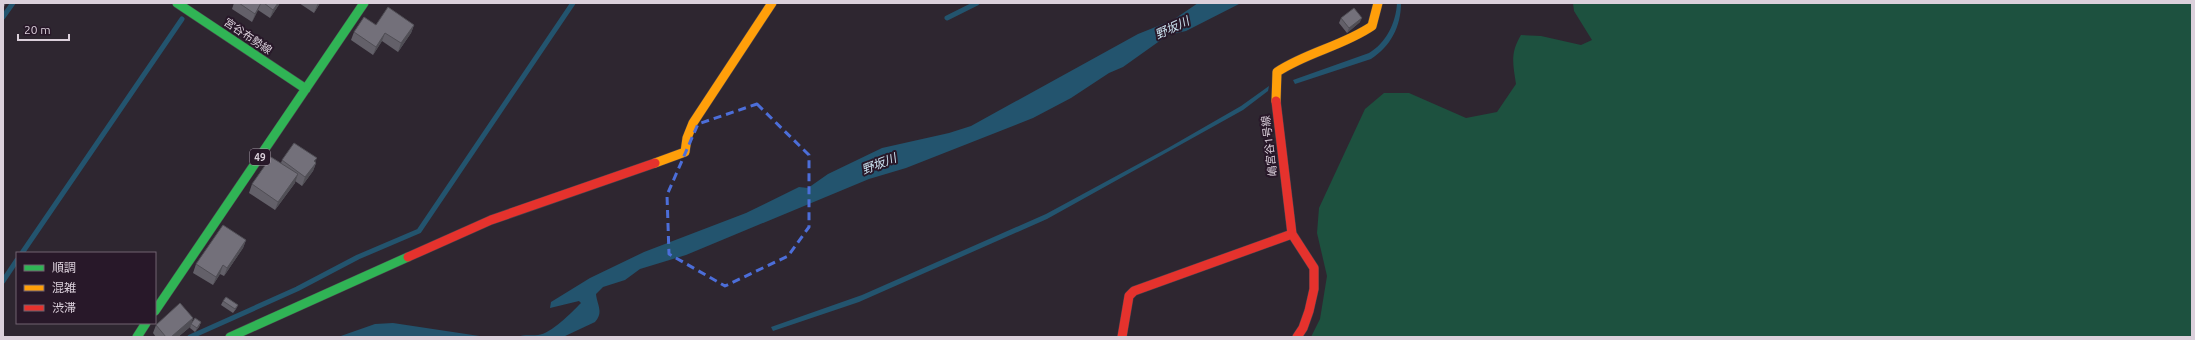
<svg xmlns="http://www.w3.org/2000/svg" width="2195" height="340" viewBox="0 0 2195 340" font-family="Ubuntu,'Noto Sans JP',sans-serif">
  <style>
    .green { fill: #1d513f }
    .water { fill: #23546e }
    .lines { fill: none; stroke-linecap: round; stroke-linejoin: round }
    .stream { stroke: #23546e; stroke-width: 5 }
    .fast-casing { stroke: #49424b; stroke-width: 10 }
    .slow-casing { stroke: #49424b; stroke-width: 10 }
    .jam-casing { stroke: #49424b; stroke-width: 10 }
    .fast { stroke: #30b455; stroke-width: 9 }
    .slow { stroke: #ff9f0a; stroke-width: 9 }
    .jam { stroke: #e5322d; stroke-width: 9 }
    .wall { fill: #636069 }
    .shaded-wall { fill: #504e55 }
    .building { fill: #73707a; stroke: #504e55 }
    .marked { fill: none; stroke: #4c6ed9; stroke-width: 3; stroke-dasharray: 8 5; stroke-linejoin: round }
    .labels { text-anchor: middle; stroke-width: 4; stroke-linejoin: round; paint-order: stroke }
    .shield { fill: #281829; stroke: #a599a6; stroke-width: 1 }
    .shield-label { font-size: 10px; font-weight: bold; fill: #dbd0db }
    .street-label { font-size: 11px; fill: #dbd0db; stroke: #281829 }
    .water-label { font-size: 12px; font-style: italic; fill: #cbe2ef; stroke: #281829 }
  </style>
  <rect width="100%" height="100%" fill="#2e2630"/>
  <path class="green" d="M1573,3H2192V337H1311L1320,319L1327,276L1317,233L1319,208L1365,109L1384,93H1409L1466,118L1497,112L1516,84C1513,64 1510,53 1521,35L1541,36L1581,45L1592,40L1574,11Z"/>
  <path class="water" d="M1198,3H1241L1186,31L1168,35L1123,67L1109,73L1071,98L1033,118L906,168L869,179L686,255L640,269L625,280L603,287L596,294C597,305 604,312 595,322L563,337H517C527,334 529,336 538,335C551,334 572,312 581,303L579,301L550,308L551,302L590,278L644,252L746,213L799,187L808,188L828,174L882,148L949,133L971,126L1138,34L1173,20Z
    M1397,3H1401C1401,26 1391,46 1371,59L1295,84L1293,80L1369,53C1386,43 1396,23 1397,3Z
    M1269,86L1268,91L1243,110L1047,219L859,302L773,331L771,327L862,295L1046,214L1168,148L1241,106Z
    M393,323L486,337H338L375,324Z"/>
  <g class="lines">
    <path class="stream" d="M3,17L13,3
      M947,18L977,3
      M22,253L182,19
      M3,281L17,260
      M190,337L297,289L358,257L419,231L573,3"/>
    <g class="fast-casing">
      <path id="fast" d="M177,3L306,89
        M155,311L364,3
        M137,337L146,323
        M230,337L408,257"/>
    </g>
    <g class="slow-casing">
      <path id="slow" d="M1276,101L1277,72C1307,52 1343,46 1372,26L1378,3
        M655,163L685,152L687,138L693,123L772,3"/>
    </g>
    <g class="jam-casing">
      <path id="jam" d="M1276,101L1292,234L1314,268V289L1309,311L1303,328L1297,337
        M408,257L491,220L655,163
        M1122,337L1129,296L1134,291L1292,234"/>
    </g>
    <use href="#fast" class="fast"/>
    <use href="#slow" class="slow"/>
    <use href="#jam" class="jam"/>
  </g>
  <path class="wall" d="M3,3H6L4,7L3,6Z
    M234,3H280L270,18L258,10L252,22L232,9Z
    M299,3H320L314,13Z
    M1341,18L1360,22L1347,33L1339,23Z
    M376,25H414L411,33L398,52L382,41L373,55L351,40L354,32Z
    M282,160L315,162L316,163L313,171L302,186L295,181V183L275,210L249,193L252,184L281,163Z
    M246,240L243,248L224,276L220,274L213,285L193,273L196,264Z
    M223,301L238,305L236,309L233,313L221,305Z
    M193,318L190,327L178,337H156L153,333L156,325Z
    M201,322L199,327L195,332L190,328L191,324Z"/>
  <path class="shaded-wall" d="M261,3L258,10L252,22L255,14Z
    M278,3H280L270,18L273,10Z
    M318,3H320L314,13L317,5Z
    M1362,18L1360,22L1347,33L1349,28Z
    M414,25L411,33L398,52L401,43Z
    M385,33L382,41L373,55L376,47Z
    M317,158L314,166L316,163L313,171L302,186L305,177Z
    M298,174L295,183L275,210L278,202Z
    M246,240L243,248L224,276L227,268Z
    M223,265L220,274L213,285L216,277Z
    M193,318L190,327L178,337H171Z
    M201,322L199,327L195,332L197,328Z"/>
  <path class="building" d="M239,3H261L255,14Z
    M264,3H278L273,10Z
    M388,7L414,25L401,43L385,33L376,47L354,32L364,17L376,25Z
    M1354,8L1362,18L1349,28L1341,18Z
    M294,143L317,158L314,161L316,163L305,177L282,160Z
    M271,157L298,174L278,202L252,184Z
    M223,225L246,240L227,268L223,265L216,277L196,264Z
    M226,297L238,305L235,309L223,301Z
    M180,303L193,318L171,337H166L156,325Z
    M195,318L201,322L197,328L191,324Z"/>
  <path class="marked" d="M757,104L809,155V227L788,256L725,286L669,254L667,195L698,124Z"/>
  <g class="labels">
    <rect class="shield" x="250" y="149" width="20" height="16" rx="3"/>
    <g class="shield-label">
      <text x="260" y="161">49</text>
    </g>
    <g class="street-label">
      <text transform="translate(248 36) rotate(34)" y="4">宮谷布勢線</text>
      <text transform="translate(1269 146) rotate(-97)" y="4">嶋宮谷1号線</text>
    </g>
    <g class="water-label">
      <text transform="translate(1172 28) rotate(-25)" y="4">野坂川</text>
      <text transform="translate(879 164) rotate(-21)" y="4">野坂川</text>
    </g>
  </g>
  <rect width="2195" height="340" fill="none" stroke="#dbd0db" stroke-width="8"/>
  <rect x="16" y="252" width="140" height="72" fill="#281829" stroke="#706270"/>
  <rect x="24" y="265" width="20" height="6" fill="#30b455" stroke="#706270"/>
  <text x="52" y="272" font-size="12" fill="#dbd0db">順調</text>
  <rect x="24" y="285" width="20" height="6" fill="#ff9f0a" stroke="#706270"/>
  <text x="52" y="292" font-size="12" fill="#dbd0db">混雑</text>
  <rect x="24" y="305" width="20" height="6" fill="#e5322d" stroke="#706270"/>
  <text x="52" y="312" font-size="12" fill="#dbd0db">渋滞</text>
  <path d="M18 34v6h51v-6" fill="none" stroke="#dbd0db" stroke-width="2"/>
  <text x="24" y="34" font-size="12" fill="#dbd0db" stroke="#281829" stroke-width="3" paint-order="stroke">20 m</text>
</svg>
